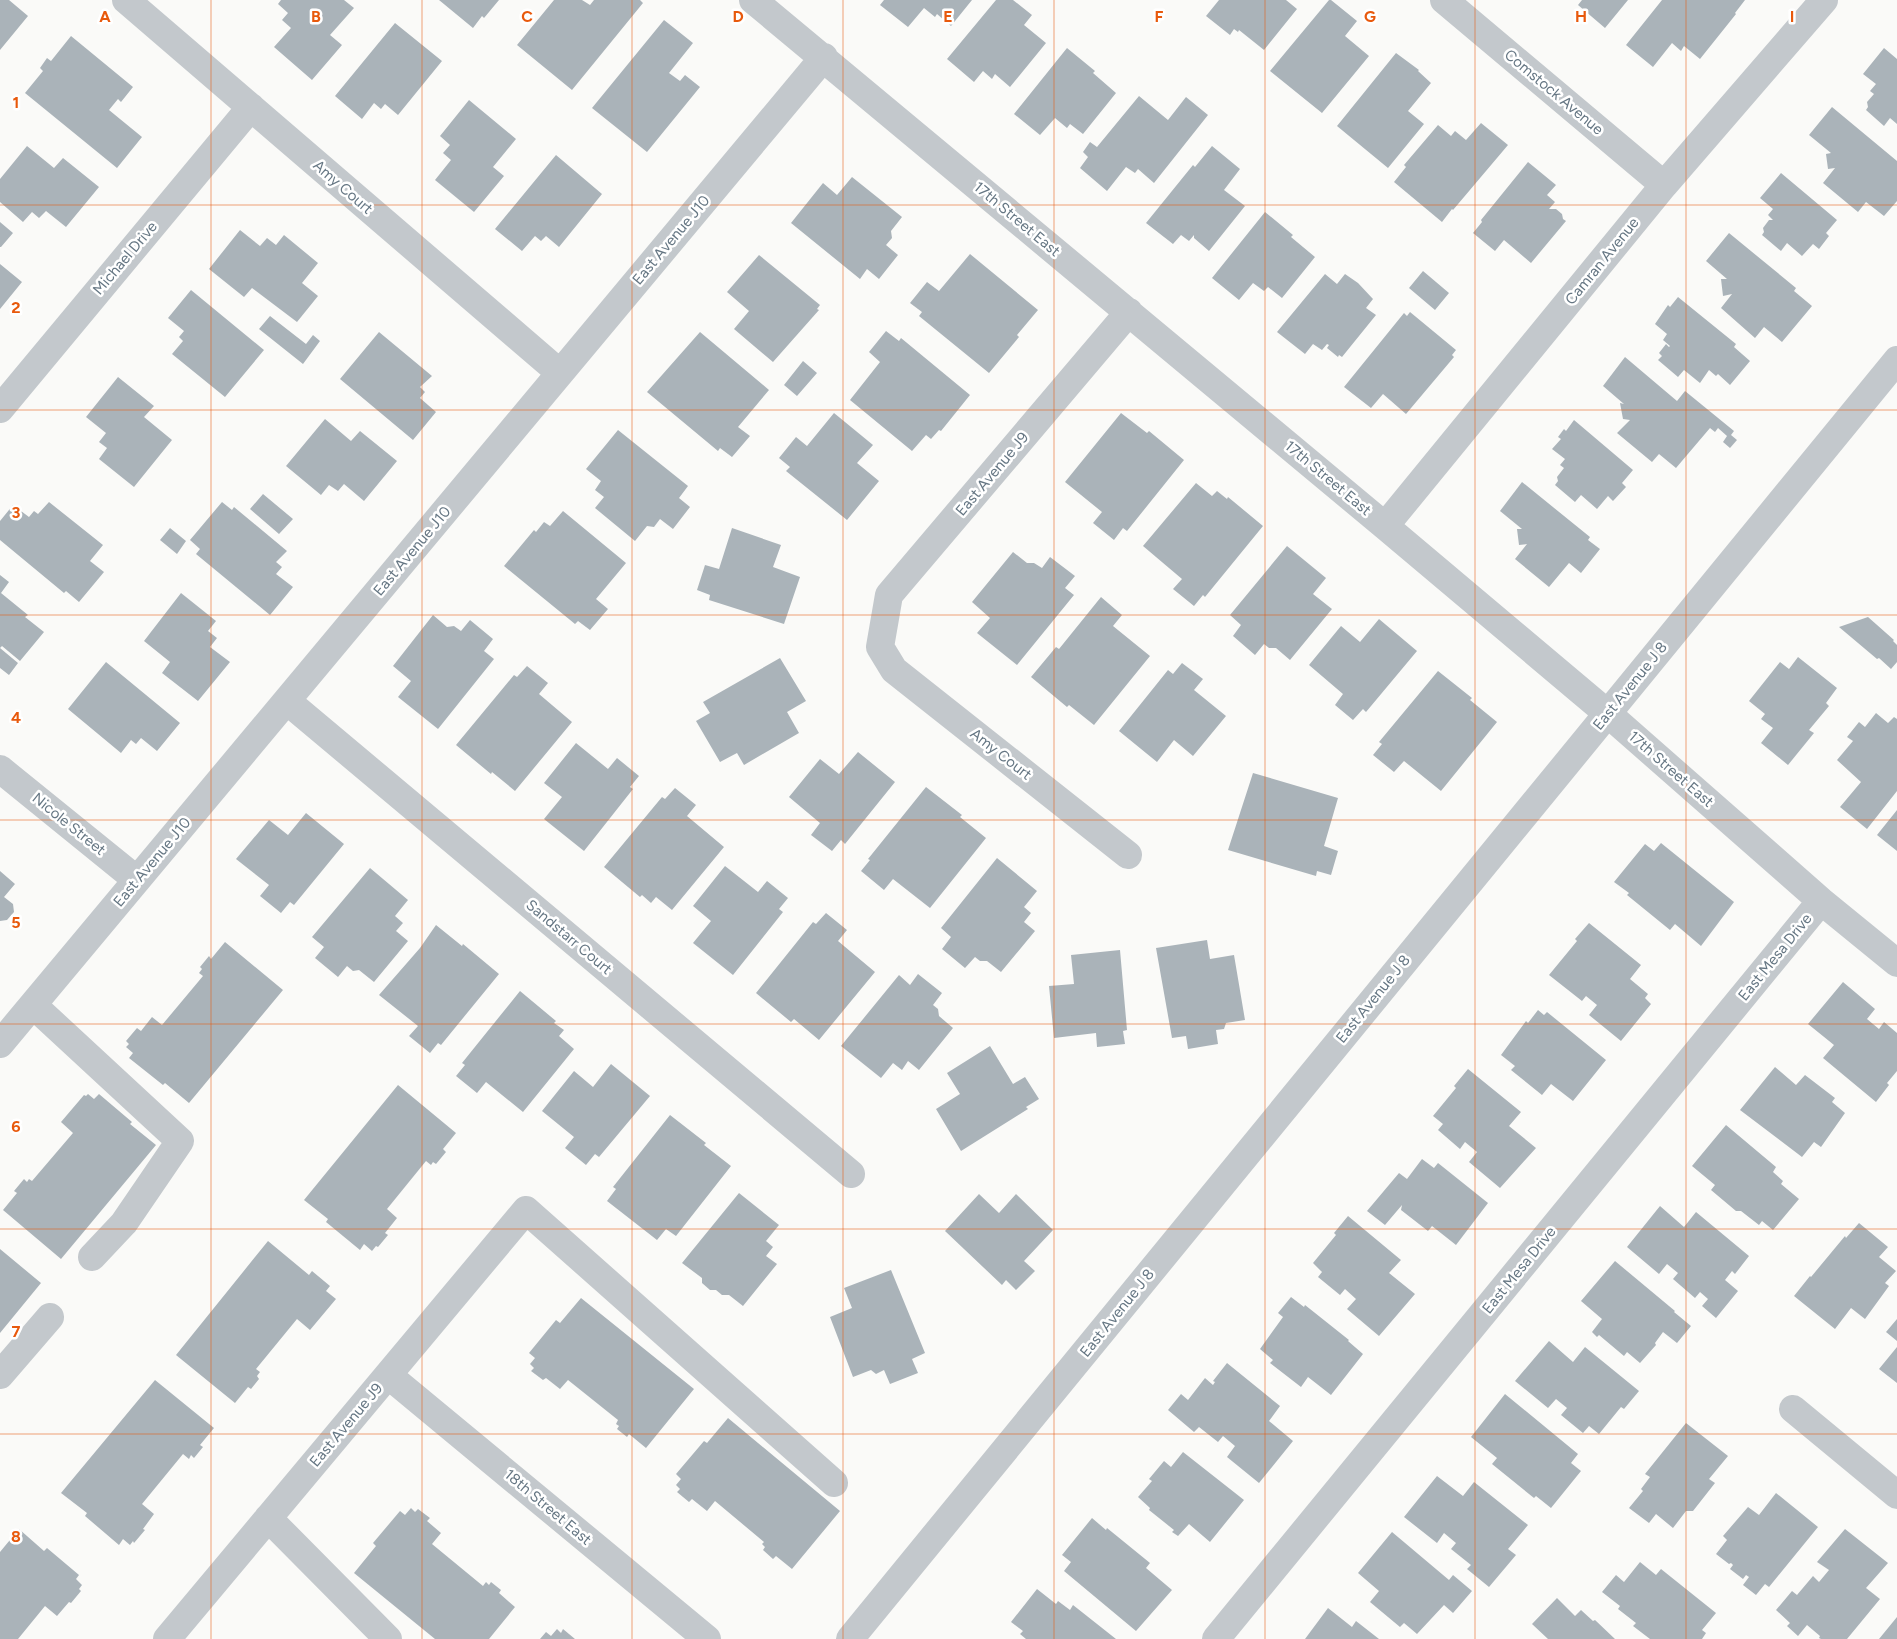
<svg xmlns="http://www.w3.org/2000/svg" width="1897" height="1639" viewBox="0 0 1897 1639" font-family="Figtree,sans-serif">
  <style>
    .building { fill: #aab3b9 }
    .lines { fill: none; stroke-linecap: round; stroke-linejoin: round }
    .minor { stroke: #c3c8cc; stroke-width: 28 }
    .grid { fill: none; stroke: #e8590c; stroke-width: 1; stroke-opacity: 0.55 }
    .labels { text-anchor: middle; stroke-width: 5; stroke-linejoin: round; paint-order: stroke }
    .street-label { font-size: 15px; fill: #657683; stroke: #fff }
    .grid-label { font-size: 16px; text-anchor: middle; font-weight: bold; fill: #e8590c; stroke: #fff; stroke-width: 5; stroke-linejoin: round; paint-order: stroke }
  </style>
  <rect width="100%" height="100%" fill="#fafaf8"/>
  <path class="building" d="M0,0H9L28,16L0,50Z
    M281,0H344L354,8L330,35L342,45L312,80L274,47L291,28L282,20L288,13L278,4Z
    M439,0H499L484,18L482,16L473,28Z
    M554,0H582L590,5L594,0H640L643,3L572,90L517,45Z
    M884,0H972L951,26L937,14L935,17L924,8L908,27L880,5Z
    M996,0H1013L1032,15L1024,25L1046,43L1010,87L995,74L992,79L983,71L974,82L947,59Z
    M1219,0H1286L1297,9L1264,50L1239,30L1238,32L1234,29L1230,35L1206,16Z
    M1329,0H1331L1357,21L1345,36L1369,56L1322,113L1270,71Z
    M1582,0H1628L1605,28L1578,5Z
    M1662,0H1745L1735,13L1736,14L1700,59L1684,46L1681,51L1672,43L1653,67L1626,45Z
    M664,20L693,43L669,73L680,81L685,75L700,87L647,152L592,108Z
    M395,23L442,61L398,115L385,104L381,109L374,103L362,119L335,96Z
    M71,36L133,87L121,102L118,99L109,110L142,137L117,168L25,93L43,71L40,68L47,58L51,61Z
    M1067,48L1095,71L1093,73L1116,93L1083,134L1070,124L1067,128L1055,118L1040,135L1014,114Z
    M1884,48L1897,59V124L1890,118L1884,126L1866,110L1868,107L1867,102L1874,94L1870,91L1876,84L1863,74Z
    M1396,53L1419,70L1418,71L1431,83L1408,111L1424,124L1388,168L1337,126Z
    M1139,96L1168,120L1186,97L1208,115L1154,183L1138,169L1135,173L1126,167L1107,191L1080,168L1088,157L1083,152L1090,142L1097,147Z
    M469,100L516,139L493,167L504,176L474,212L435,180L451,160L443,153L450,145L440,136Z
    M1832,107L1897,161V201L1884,216L1866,202L1858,212L1823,183L1835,168L1828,169L1826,154L1831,153L1809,135Z
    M1481,123L1508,145L1453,210L1452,209L1442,222L1394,182L1406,167L1404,165L1438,125L1451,136L1455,131L1466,140Z
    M27,146L54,168L63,158L99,187L66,227L46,211L39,218L32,212L23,222L0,202V179Z
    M1212,146L1240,169L1224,190L1245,206L1209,251L1194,238V235L1189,241L1181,235L1173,244L1146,223L1193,165L1195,167Z
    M556,155L602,194L559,247L546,236L541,241L535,236L522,251L495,229Z
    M1528,162L1556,185L1547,195L1555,202L1549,209H1556L1562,214L1563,219L1566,221L1531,263L1504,240L1495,251L1473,233L1482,222L1481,220Z
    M1781,173L1837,220L1826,233L1829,236L1819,249L1813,244L1802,256L1787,243L1781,251L1762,235L1764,232L1763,228L1769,220H1773L1768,215L1773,209L1760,198Z
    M852,177L902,217L891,231L892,238L886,245L898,255L879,279L867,269L860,279L791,223L823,183L837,195Z
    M1265,212L1293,235L1291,237L1315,257L1282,298L1268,287L1264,291L1253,283L1239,300L1212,278Z
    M0,222L13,233L1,247H0Z
    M240,230L260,246L267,238L276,245L284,235L318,263L302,283L318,296L297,322L252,288L244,297L209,269Z
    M1729,233L1796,288L1794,291L1812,306L1782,342L1764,327L1755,338L1721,308L1732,294L1723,296L1721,279H1727L1706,261Z
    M970,254L1038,310L1017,335L1019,337L989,373L919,316L922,312L910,303L927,282L939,291Z
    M759,255L820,305L817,309L819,310L773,362L734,329L749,311L727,292Z
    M0,264L22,282L0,309Z
    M1423,271L1449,293L1435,310L1409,288Z
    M1325,274L1337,284L1345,274L1358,283L1373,299L1366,308L1376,315L1342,357L1339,355L1338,357L1327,348L1329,345L1327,344L1322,350L1313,344L1305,354L1277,332Z
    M191,290L264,350L225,397L172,354L183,341L179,337L184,331L168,318Z
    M1678,297L1736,344L1734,347L1750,361L1730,385L1718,374L1716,376L1709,370L1700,383L1684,370L1678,377L1658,360L1662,356L1659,353L1666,344L1669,347L1670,346L1663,340L1667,334L1655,324L1668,305L1670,307Z
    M1410,312L1456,350L1452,355L1454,357L1406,414L1383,394L1371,408L1344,387L1404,313L1407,316Z
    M270,316L306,344L313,335L320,341L303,364L259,329Z
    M886,331L899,341L901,338L970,395L941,431L939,430L931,439L926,435L912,451L850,400L880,362L869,352Z
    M379,332L432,376L420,387L425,392L420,398L436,412L413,440L340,379Z
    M700,332L769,390L738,427L750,436L732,457L720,448L718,451L647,392Z
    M1625,357L1677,401L1685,391L1734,431L1731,435L1737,440L1730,448L1723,442L1727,436L1718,428L1715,432L1710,428L1676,468L1659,454L1652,462L1617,433L1630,420L1623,419L1620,403L1624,404L1603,386Z
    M803,361L817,373L797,396L784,385Z
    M118,377L154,406L144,417L172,440L134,487L99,459L107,448L99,442L106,433L86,417Z
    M834,413L873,445L857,463L879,481L847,520L786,471L790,467L779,458L796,437L807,446Z
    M1121,413L1147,433L1149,431L1184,460L1127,531L1123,528L1114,540L1093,523L1102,512L1065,482Z
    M325,419L351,441L360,431L397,461L364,501L344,484L338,491L329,485L321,495L286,466Z
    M1574,420L1633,470L1622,483L1626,487L1613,501L1608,496L1597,509L1581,495L1575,502L1555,485L1558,481L1557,477L1564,468L1560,465L1565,459L1552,449L1561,439L1558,437L1564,429L1566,431Z
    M618,430L688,486L679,498L690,507L673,529L660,519L654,527L647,526L635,541L595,508L604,497L595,490L601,481L586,469Z
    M1522,482L1590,537L1588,540L1600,549L1581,573L1569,563L1549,587L1515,559L1527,544L1519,545L1517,529H1522L1500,511Z
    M1196,483L1212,496L1217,491L1227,499L1228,497L1263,526L1205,597L1203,595L1194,606L1173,589L1182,579L1143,546Z
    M263,494L293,519L279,534L250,509Z
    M49,502L103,545L90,561L104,572L79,602L66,591L64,593L0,540V521L13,505L29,517L34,511L38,514Z
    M222,502L232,510L234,507L287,551L276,562L282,567L276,574L293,587L270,615L196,554L200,549L190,540Z
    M563,511L626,563L596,599L608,609L590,630L578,621L575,624L504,566L534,530L536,532L544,522L550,526Z
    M170,528L186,541L177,554L160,540Z
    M732,528L781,545L773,567L800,577L784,624L709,600L710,595L697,590L705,565L719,569Z
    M1287,546L1326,578L1313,594L1332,609L1290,660L1276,648H1269L1264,644L1255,655L1233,636L1241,625L1230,615Z
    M1013,552L1027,563H1034L1042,568L1050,557L1075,576L1065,588L1074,595L1017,665L977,633L990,618L972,602Z
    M0,575L9,582L1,593L28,615L25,617L44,632L20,661L2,646L0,648L18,663L9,675L0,668Z
    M181,593L216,621L208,631L217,638L210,647L230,662L198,701L162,673L170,662L144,641Z
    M1101,597L1122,615L1113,626L1150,656L1094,725L1069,705L1067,707L1031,677L1056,647L1059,649Z
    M433,615L447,627L454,626L461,631L470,620L493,639L484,651L494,659L438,729L398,697L411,681L393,666Z
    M1868,617L1894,640L1893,641L1897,645V662L1891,669L1879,658L1877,659L1839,627Z
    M1379,619L1417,651L1366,712L1363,709L1353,720L1335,705L1343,694L1309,665L1341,626L1360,642Z
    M1798,657L1837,688L1826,703L1829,706L1809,730L1814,733L1788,765L1761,743L1773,728L1761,719L1765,714L1749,701L1780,662L1789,669Z
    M780,658L806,701L787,712L799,733L744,765L737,753L720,762L696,721L710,713L703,702Z
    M106,662L180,723L157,751L141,738L136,744L131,740L121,753L68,709Z
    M1182,663L1203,679L1194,690L1226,716L1193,756L1174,740L1157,762L1119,731L1168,670L1173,674Z
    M527,666L548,683L539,694L572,722L515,791L492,772L491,774L456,745L514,675L517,677Z
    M1438,671L1472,698L1470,700L1497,722L1441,791L1404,761L1394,772L1373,755L1382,744L1379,742Z
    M1876,713L1888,723L1894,717L1897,719V791L1867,829L1840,807L1861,782L1837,760L1853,741L1847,737L1859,722L1865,727Z
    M576,743L608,769L617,758L639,776L630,787L633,789L584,851L544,819L562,797L544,783Z
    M858,752L895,782L845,844L841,840L832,851L811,835L820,823L789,797L820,759L839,774Z
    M1253,773L1338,798L1324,846L1338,851L1331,875L1317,871L1316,876L1228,850Z
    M926,787L962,815L960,817L986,838L930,908L893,879L884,890L861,871L870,860L868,859Z
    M675,788L696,805L687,816L724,847L672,910L656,897L651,903L642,895L640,897L604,867L662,797L665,799Z
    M1897,810V851L1877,835Z
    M306,813L344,844L294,905L290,902L281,913L260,896L269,885L236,859L269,820L288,835Z
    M1661,843L1734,902L1701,946L1675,924L1670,930L1627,895L1629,893L1614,882L1645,844L1654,851Z
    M997,858L1037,891L1024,907L1031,913L1024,922L1035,931L1001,972L987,961H980L975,957L965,968L942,949L951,937L941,928Z
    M725,866L758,892L767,881L788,898L779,909L783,912L733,975L693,943L711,921L693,906Z
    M370,868L408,900L395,916L403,923L396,931L408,941L374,982L359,970L353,971L347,966L338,977L315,958L324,947L312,937Z
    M0,871L15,884L4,897L13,904L14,912L7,920L0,921Z
    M826,913L847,930L838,941L875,972L819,1040L794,1019L791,1022L756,993L813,922L816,924Z
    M1589,923L1641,965L1630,979L1648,994L1645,998L1651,1004L1621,1041L1589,1015L1597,1005L1586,996L1582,1001L1549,975L1577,941L1575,939Z
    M436,925L462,946L463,944L499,974L441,1045L438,1043L430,1053L409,1036L418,1026L379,995L420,948Z
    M1207,940L1210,959L1234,955L1245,1020L1226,1023L1224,1029L1216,1030L1218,1044L1188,1049L1186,1036L1172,1038L1156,948Z
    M225,942L283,990L189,1103L165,1083L163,1085L129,1058L133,1053L126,1047L129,1044L126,1041L137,1028L141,1031L152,1017L162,1025L203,976L199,973L202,969L200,967L209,956L211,959Z
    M1120,950L1127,1030L1123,1031L1125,1044L1097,1047L1096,1033L1054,1038L1049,986L1074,984L1071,955Z
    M918,974L942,993L933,1005L938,1009L939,1016L953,1028L919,1070L908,1061L902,1070L893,1063L881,1078L841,1046L899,975L910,985Z
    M1843,982L1875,1009L1867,1019L1879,1029L1884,1022L1897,1033V1071L1887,1083L1889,1085L1876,1102L1823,1058L1834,1045L1808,1024Z
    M520,991L556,1021L554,1023L564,1030L559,1036L574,1049L523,1112L486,1082L477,1093L456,1076L465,1065L462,1063Z
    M1538,1010L1544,1015L1547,1012L1606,1060L1573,1101L1551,1084L1542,1095L1511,1070L1515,1066L1501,1055L1526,1021L1528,1023Z
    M990,1046L1013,1084L1025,1077L1039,1099L1026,1107L1028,1109L961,1151L936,1109L960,1094L947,1073Z
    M611,1064L650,1096L599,1157L595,1154L586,1165L565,1148L574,1137L542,1111L574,1071L593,1087Z
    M1775,1067L1796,1085L1805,1075L1835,1098L1832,1102L1845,1113L1821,1147L1814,1142L1802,1157L1740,1110Z
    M1468,1069L1521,1112L1509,1126L1536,1148L1500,1188L1469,1162L1477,1152L1465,1142L1460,1149L1438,1130L1443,1124L1433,1116L1456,1088L1454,1086Z
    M398,1085L456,1133L443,1149L446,1152L436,1164L433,1162L431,1165L426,1161L387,1209L397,1218L385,1233L388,1235L378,1247L376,1246L372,1251L364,1244L360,1250L326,1222L328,1219L304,1200Z
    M88,1094L94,1099L99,1094L132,1122L130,1124L156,1145L61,1259L3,1210L17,1193L14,1191L24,1179L27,1182L29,1179L32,1181L73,1133L61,1122L84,1095L86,1096Z
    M670,1115L706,1143L704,1145L731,1166L676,1236L666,1229L657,1240L607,1201L616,1189L613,1187Z
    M1726,1125L1776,1167L1773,1172L1783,1181L1781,1184L1799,1199L1773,1230L1762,1221L1759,1225L1741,1211H1736L1711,1190L1715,1185L1692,1166Z
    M1422,1159L1434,1168L1438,1163L1488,1203L1456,1245L1432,1226L1428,1231L1401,1210L1402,1205L1385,1225L1367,1211L1399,1173L1407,1179Z
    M739,1193L779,1225L766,1241L773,1247L766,1256L777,1264L743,1306L729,1295H722L716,1290H710L702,1283V1278L682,1263Z
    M979,1194L999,1213L1016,1194L1053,1230L1024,1261L1035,1271L1016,1290L1006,1280L1002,1285L945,1231Z
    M1660,1206L1684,1227L1696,1212L1749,1256L1735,1274L1732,1271L1725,1280L1738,1291L1716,1318L1702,1306L1708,1299L1700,1292L1695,1298L1673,1279L1678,1273L1667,1264L1659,1274L1627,1247Z
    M1348,1216L1401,1260L1389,1273L1415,1294L1379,1336L1347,1309L1356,1299L1345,1289L1340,1295L1318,1277L1322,1272L1313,1263L1336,1235L1334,1233Z
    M1859,1223L1888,1247L1879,1257L1896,1271L1885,1283L1889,1286L1865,1319L1851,1308L1835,1329L1794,1296L1810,1276L1811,1277L1845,1236L1846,1238Z
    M268,1241L309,1275L312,1271L330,1286L326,1291L336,1299L310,1330L297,1319L256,1369L260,1372L257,1376L259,1379L251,1389L248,1387L235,1403L176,1355Z
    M0,1249L41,1283L0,1333Z
    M1615,1261L1675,1311L1674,1312L1691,1326L1677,1343L1663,1332L1655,1343L1656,1345L1640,1363L1627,1352L1624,1356L1599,1335L1597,1337L1592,1332L1602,1319L1581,1301Z
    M891,1270L925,1353L912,1359L918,1373L890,1384L884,1370L876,1374L871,1370L853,1377L830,1317L852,1308L844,1288Z
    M1291,1297L1304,1307L1305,1305L1349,1340L1348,1341L1363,1354L1331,1395L1308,1377L1301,1387L1270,1363L1273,1360L1260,1349L1283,1317L1278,1313Z
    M581,1298L694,1389L646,1448L629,1434L627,1437L617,1429L619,1426L616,1424L618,1420L568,1380L560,1389L546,1378L543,1380L531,1371L534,1368L530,1364L535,1358L529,1353L556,1320L560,1323Z
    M1897,1319V1341L1886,1332Z
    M1549,1341L1573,1362L1585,1347L1639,1391L1624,1409L1621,1407L1599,1434L1589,1426L1583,1433L1561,1415L1567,1408L1556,1399L1548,1408L1515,1381Z
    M1897,1347V1383L1879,1369Z
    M1227,1363L1280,1406L1269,1421L1293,1441L1259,1483L1227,1457L1235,1446L1223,1436L1218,1442L1199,1427L1194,1432L1168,1410L1181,1394L1188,1400L1205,1378L1213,1385L1215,1382L1213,1381Z
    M155,1380L214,1428L200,1445L203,1447L194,1458L191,1455L189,1459L183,1454L142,1504L154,1514L143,1529L145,1530L134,1543L133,1541L130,1545L123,1539L119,1545L85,1516L87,1513L61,1493Z
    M1505,1394L1578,1454L1571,1463L1581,1471L1551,1508L1536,1496L1534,1498L1492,1464L1497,1458L1471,1437Z
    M728,1418L840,1511L792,1569L776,1556L773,1559L763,1550L765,1547L762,1544L764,1542L715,1501L707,1511L692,1499L689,1502L677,1492L680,1489L676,1485L681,1479L676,1474L704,1441L707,1443Z
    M1686,1423L1728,1456L1709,1479L1715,1483L1693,1511H1686L1673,1528L1656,1514L1649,1523L1629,1508L1643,1491L1641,1489L1650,1477L1645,1474Z
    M1183,1452L1244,1500L1210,1542L1189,1524L1178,1536L1172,1532L1174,1530L1149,1510L1150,1508L1138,1497L1152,1481L1149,1479L1164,1461L1171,1467Z
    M1437,1476L1463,1496L1474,1482L1528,1525L1508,1549L1516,1555L1489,1587L1467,1569L1471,1565L1451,1549L1456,1543L1444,1533L1437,1543L1404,1517Z
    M1776,1493L1818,1527L1769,1587L1765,1584L1756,1595L1743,1585L1749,1577L1746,1575L1743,1579L1730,1569L1733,1565L1731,1563L1729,1564L1716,1554L1727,1540L1723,1536L1748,1507L1759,1515Z
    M411,1508L415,1512L418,1509L430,1518L427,1521L441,1533L432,1544L483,1586L486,1582L489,1585L491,1582L501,1590L499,1593L515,1607L489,1639H435L354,1573L376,1546L373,1543L400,1511L405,1515Z
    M1092,1518L1106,1530L1107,1528L1150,1563L1146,1568L1172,1590L1136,1631L1064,1571L1071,1562L1062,1555Z
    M19,1529L44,1551L47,1548L79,1575L76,1579L82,1585L79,1589L81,1591L71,1603L69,1602L57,1616L45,1606L18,1639H0V1552Z
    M1845,1529L1888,1563L1866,1588L1880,1599L1847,1639H1821L1819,1638L1820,1636L1807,1625L1798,1636L1787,1626L1790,1623L1776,1610L1792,1591L1797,1595L1813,1576L1819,1582L1829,1570L1817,1562Z
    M1392,1532L1449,1580L1453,1575L1472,1591L1453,1613L1444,1605L1417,1634L1404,1623L1400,1627L1370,1602L1379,1591L1358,1573Z
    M1640,1562L1656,1575L1661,1569L1716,1613L1702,1630L1706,1633L1702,1639H1650L1633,1626L1636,1623L1618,1609L1620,1606L1602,1592L1616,1575L1624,1582Z
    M1037,1589L1056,1604L1058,1601L1070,1610L1073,1605L1116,1639H1026L1020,1634L1023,1631L1011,1622Z
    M1557,1598L1575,1616L1581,1610L1593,1621L1595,1620L1615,1639H1548L1532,1624Z
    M1328,1608L1352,1627L1356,1621L1379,1639H1305Z
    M1897,1617V1639H1879Z
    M557,1629L561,1633L563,1629L575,1639H540L546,1632L551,1636Z"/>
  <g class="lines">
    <path class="minor" d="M126,0L560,373
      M753,0L1385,526L1607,713L1821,901L1897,963
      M1444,0L1664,185
      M0,409L251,107
      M1385,526L1664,185L1824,0
      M287,701L851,1174
      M0,769L137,880
      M1128,855L894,670L880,647L889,595L1129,312
      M33,1005L180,1141L124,1223L92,1257
      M0,1044L824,57
      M0,1375L50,1317
      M388,1375L707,1639
      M1793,1409L1897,1495
      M268,1518L388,1639
      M167,1639L526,1210L834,1483
      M850,1639L1897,360
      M1216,1639L1821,901"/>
  </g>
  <path class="grid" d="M211,0V1639M422,0V1639M632,0V1639M843,0V1639M1054,0V1639M1265,0V1639M1475,0V1639M1686,0V1639M0,205H1897M0,410H1897M0,615H1897M0,820H1897M0,1024H1897M0,1229H1897M0,1434H1897"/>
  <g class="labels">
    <g class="street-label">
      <text transform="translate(1554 92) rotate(40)" y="5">Comstock Avenue</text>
      <text transform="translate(343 187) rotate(41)" y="5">Amy Court</text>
      <text transform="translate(1017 219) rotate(40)" y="5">17th Street East</text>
      <text transform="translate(671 240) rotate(-50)" y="5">East Avenue J10</text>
      <text transform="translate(125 258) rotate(-50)" y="5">Michael Drive</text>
      <text transform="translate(1602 261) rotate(-51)" y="5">Camran Avenue</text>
      <text transform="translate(992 474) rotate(-50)" y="5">East Avenue J9</text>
      <text transform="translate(1328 478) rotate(40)" y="5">17th Street East</text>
      <text transform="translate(412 551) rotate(-50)" y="5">East Avenue J10</text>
      <text transform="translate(1630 686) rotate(-51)" y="5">East Avenue J 8</text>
      <text transform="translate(1001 754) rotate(38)" y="5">Amy Court</text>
      <text transform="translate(1671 769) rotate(41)" y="5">17th Street East</text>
      <text transform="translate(69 824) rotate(39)" y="5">Nicole Street</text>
      <text transform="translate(152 862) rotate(-50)" y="5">East Avenue J10</text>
      <text transform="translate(569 937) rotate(40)" y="5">Sandstarr Court</text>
      <text transform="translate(1775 957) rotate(-51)" y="5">East Mesa Drive</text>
      <text transform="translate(1373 999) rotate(-51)" y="5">East Avenue J 8</text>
      <text transform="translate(1519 1270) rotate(-51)" y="5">East Mesa Drive</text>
      <text transform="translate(1117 1313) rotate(-51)" y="5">East Avenue J 8</text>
      <text transform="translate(346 1425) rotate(-50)" y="5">East Avenue J9</text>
      <text transform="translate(548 1507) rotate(40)" y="5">18th Street East</text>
    </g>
  </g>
  <g class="grid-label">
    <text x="105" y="22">A</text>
    <text x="316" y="22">B</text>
    <text x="527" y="22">C</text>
    <text x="738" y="22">D</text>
    <text x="948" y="22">E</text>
    <text x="1159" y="22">F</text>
    <text x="1370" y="22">G</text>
    <text x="1581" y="22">H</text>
    <text x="1792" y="22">I</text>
    <text x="16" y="108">1</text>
    <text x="16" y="313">2</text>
    <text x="16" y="518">3</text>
    <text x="16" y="723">4</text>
    <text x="16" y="928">5</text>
    <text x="16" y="1132">6</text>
    <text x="16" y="1337">7</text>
    <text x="16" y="1542">8</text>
  </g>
</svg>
